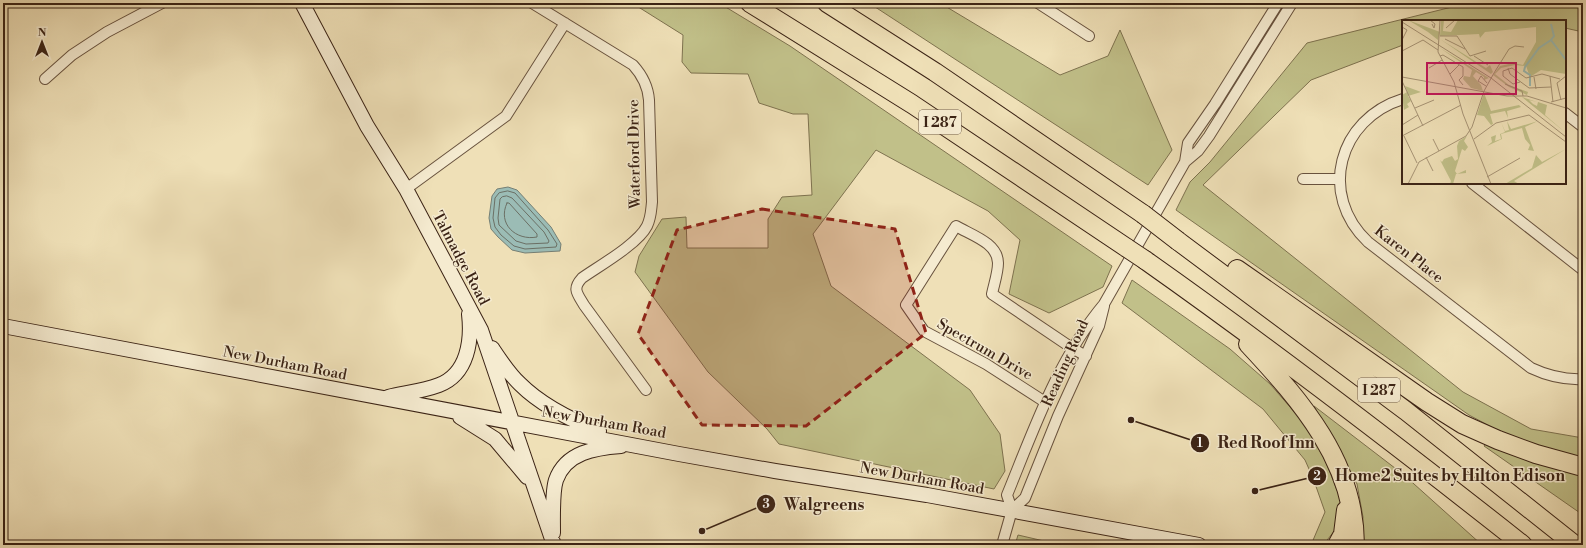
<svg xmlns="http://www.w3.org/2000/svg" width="1586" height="548" viewBox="0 0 1586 548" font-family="'Libre Bodoni',serif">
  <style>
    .green { fill: #c1c089; stroke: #7e724f }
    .water { fill: #9bbcb5; stroke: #757f75 }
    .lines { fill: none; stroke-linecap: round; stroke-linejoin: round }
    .shore { stroke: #6b7065; stroke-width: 1 }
    .street-casing { stroke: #68523e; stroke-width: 12 }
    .secondary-casing { stroke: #3b2315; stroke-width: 16 }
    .highway-casing { stroke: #3b2315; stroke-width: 20 }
    .street { stroke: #f5ebd0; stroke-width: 10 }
    .secondary { stroke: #f5ebd0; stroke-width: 14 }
    .highway { stroke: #efe0b7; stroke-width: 18 }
    .highway-bridge-casing { stroke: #3b2315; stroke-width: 20; stroke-linecap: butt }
    .highway-bridge { stroke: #efe0b7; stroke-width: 18 }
    .marked { fill: #8f2418; fill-opacity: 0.2; stroke: #8f2418; stroke-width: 3; stroke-dasharray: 8 5; stroke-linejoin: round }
    .labels { text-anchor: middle; stroke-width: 3; stroke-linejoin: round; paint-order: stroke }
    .shield { fill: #f5ebd0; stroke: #735f4d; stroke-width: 1 }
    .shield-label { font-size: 14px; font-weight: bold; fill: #3b2315 }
    .street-label { font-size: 15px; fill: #3b2315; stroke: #f5ebd0 }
    .inset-river { fill: none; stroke: #9bbcb5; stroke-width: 2 }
    .inset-road { fill: none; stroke: #a79476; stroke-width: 1 }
    .view { fill: #c2185b; fill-opacity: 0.15; stroke: #c2185b; stroke-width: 2 }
    .inset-edge { fill: none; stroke: #3b2315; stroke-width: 2 }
    .leader { fill: none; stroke: #3b2315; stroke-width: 1.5 }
    .callout-dot { fill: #3b2315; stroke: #f5ebd0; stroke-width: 1.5 }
    .mark-label { font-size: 12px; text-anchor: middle; font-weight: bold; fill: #fff }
    .callout-label { font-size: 16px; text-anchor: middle; font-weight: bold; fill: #3b2315; stroke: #f5ebd0; stroke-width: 3; stroke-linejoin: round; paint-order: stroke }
  </style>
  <rect width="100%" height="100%" fill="#efe0b7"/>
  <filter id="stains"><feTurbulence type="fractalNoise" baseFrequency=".005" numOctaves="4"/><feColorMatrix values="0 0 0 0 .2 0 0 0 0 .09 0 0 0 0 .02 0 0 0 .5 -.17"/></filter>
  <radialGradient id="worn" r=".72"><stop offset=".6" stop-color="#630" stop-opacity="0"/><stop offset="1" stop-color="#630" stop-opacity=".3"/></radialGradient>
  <path class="green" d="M632,3H719L790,46L1112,266L1103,287L1049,313L1009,294L1020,240L988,211L876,150L813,234L831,286L970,390L1000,434L1005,471L994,489L779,444L767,429L708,372L635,272L639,256L662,219L686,217L687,248H768V219L782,197L812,195L808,114H793L759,103L748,74L691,73L682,62L683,35Z
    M869,3H940L1060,75L1108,56L1120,30L1172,150L1148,185Z
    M1468,3H1583V32L1565,28V21H1403V45L1311,80L1203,185L1463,392L1531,429L1583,438V460L1537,448L1499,431L1469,415L1176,210L1190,182L1210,162L1307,43Z
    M1132,280L1230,349L1270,384L1304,423L1325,460L1341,500L1336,529L1323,545H1311L1325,512L1313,478L1305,460L1263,409L1122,303Z
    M1314,406L1404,475L1482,545H1362L1363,517L1357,484Z
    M1487,442L1583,473V515L1484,446Z
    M1018,535L1044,541L1045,545H1015Z"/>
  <path class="water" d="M508,187L517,190L551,227L561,244L560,251L525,253L512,250L498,237L491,229L489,218L492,196L497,189Z"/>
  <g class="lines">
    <path class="shore" d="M508,191L515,193L548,230L557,244L556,247L525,249L514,246L501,235L495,227L493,218L495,198L499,193Z
      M507,196L512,198L544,232L549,241L548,243L526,244L516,241L499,225L498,218L500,199L502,197Z
      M507,203H509L537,234V237C516,241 497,224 507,203Z"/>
    <g class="street-casing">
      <path id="street" d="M532,3L633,65C643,76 648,86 649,100L652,202C651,211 651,218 647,226C638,244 599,266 582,278C572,289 577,293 584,305L646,390
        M1038,3L1089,36
        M45,79L72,55L107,32L162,3
        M1403,99C1338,119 1318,195 1368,242L1531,368C1548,376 1564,380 1583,379
        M1565,113L1583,127
        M1185,162L1188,143L1215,104L1278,3
        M1303,179H1340
        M1472,183L1583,270
        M406,189L506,116L565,23
        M1045,402L986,364L924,331L906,305L956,226C971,235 998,243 998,263C998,273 994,284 992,294L1072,348L1086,356
        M1012,510L1007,495C1034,429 1058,359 1104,304L1185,162L1198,151L1209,136L1292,3
        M1012,510L1025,498L1058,416L1099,326L1104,306
        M1002,545L1012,510"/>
    </g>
    <g class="secondary-casing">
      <path id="secondary" d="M302,3L367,126L406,189L481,330L554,545
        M3,326L679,454L775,471L927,495L1199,545
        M492,348C500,360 509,374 520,384C542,406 571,420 599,431
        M388,397C405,393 423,391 439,385C468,374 472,340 469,314
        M460,417L495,439L527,477
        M553,533C553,519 552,492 556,480C566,452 595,448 621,446"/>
    </g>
    <g class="highway-casing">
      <path id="highway" d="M750,3L912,104L1127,248
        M827,3L935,72L1143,214
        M1178,241L1406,411L1575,545
        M1145,260C1274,351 1399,447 1523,545
        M1237,269L1427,402L1462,424L1498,440L1536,454L1583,467
        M1248,344C1301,401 1355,462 1355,545
        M1337,545L1343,534L1346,510"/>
    </g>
    <use href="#street" class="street"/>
    <use href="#secondary" class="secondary"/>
    <use href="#highway" class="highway"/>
    <g class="highway-bridge-casing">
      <path id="highway-bridge" d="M1143,214L1178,241
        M1127,248L1145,260"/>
    </g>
    <use href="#highway-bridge" class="highway-bridge"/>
  </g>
  <path class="marked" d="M762,209L895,229L926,333L806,426L702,425L638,334L677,230Z"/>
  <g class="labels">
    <g class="shield">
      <rect x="919" y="110" width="42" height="24" rx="3"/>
      <rect x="1358" y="378" width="42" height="24" rx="3"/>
    </g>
    <g class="shield-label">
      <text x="940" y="127">I 287</text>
      <text x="1379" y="395">I 287</text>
    </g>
    <g class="street-label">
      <text transform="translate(634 154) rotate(-91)" y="5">Waterford Drive</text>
      <text transform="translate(1409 254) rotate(38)" y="5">Karen Place</text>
      <text transform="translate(461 258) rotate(62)" y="5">Talmadge Road</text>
      <text transform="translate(985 349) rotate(30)" y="5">Spectrum Drive</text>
      <text transform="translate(285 363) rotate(11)" y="5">New Durham Road</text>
      <text transform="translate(1065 363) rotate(-66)" y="5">Reading Road</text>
      <text transform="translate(604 422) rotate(10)" y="5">New Durham Road</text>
      <text transform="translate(922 478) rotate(10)" y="5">New Durham Road</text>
    </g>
  </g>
  <g transform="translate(1402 20)">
    <rect width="164" height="164" fill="#efe0b7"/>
    <path d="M6,0L38,12L36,20L26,12ZM39,0H42L41,11L49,12L56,0H164V54L139,50L128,57L124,46L113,45L99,48L93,54L107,65L126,72L125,75L107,67L91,55L98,46L111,43L121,45L134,22V7L83,12L78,18L77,14L38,16ZM38,19L84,48L88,45L91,52L89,54ZM38,28L87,58L82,60V57L74,52L71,56L79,65L81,71L69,68L61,59L62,56L68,57L70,50ZM3,66L19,72L6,76L9,81L5,84L7,87L2,90L0,75L5,72ZM82,73L89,91L117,85L119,87L105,91L106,98L103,91L88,94L91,104L89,105L82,96L75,95ZM120,77L135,82L127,80L131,84L135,86L136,82L145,85L143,95L164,113ZM105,101L109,109L136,101L123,107L132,131L126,130L128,125L123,119L120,108L99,114L100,119L85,126L90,122L89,117L94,115L93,121L99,119L98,114L103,112L99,102L103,111L107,110ZM65,116L62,121L66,127L63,131L60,129L53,151L55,154L64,150V153L54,154L51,164H48L49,161L38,140L40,142L42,139L50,136L53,141L56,139L55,126L57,121ZM164,129L112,161L117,164H103L130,148L134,135L140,142Z" fill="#c1c089"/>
    <path class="inset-river" d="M149,4L152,16L149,20L164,40M128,66V55L122,51L123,47L137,28L149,20"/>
    <path class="inset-road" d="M28,0L33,4L32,8L30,4M38,0L36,32L52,62L61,94L89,164M0,2L89,58L164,117M0,7L5,10L0,20M44,8L53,0M38,16H55L68,36L84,31M43,19L63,29M0,31L21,20L36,30M38,36L41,35L61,47V56L57,60L61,65M72,36L86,45M27,48L40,40M106,48L108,54L127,68L149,67M48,54L57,45M148,56L151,82M0,57L105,76H125L164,88M132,57L134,69M0,61L21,106M118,62L111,64L101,56V51L110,48L124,58L140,54L158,59M103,64L120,71L121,76M84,66L76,61L79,56L85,63M159,80L155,63L164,56M149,82L164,78M13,88L32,80M0,105L16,95M0,116L59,85M2,116L15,143M31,119L37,131M72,119L94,103L127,95L164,122M24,137L31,151M85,157L118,138M6,164L17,142L64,116L70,107L82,71L92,53L107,29L113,26L122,27"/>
    <path class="view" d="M25,43H114V74H25Z"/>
    <rect width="164" height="164" class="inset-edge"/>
  </g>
  <path class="leader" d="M1131 420L1200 443M1255 491L1317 476M702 531L766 504"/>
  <g class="callout-dot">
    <circle cx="1131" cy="420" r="4"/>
    <circle cx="1255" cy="491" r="4"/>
    <circle cx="702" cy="531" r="4"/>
    <circle cx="1200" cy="443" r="10"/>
    <circle cx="1317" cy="476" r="10"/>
    <circle cx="766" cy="504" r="10"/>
  </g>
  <g class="mark-label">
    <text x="1200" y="447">1</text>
    <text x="1317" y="480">2</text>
    <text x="766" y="508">3</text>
  </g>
  <g class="callout-label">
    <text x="1266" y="448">Red Roof Inn</text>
    <text x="1450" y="481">Home2 Suites by Hilton Edison</text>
    <text x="824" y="510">Walgreens</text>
  </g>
  <rect width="1586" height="548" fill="none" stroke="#efe0b7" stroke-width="16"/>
  <rect x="4" y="4" width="1578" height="540" fill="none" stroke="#3b2315" stroke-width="2"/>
  <rect x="8" y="8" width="1570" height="532" fill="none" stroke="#3b2315"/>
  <g transform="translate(42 42)" stroke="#f5ebd0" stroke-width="3" paint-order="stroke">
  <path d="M0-3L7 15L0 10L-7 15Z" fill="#3b2315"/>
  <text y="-6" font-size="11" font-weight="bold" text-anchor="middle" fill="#3b2315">N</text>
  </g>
  <rect width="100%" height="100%" filter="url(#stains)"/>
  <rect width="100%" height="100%" fill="url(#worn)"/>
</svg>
